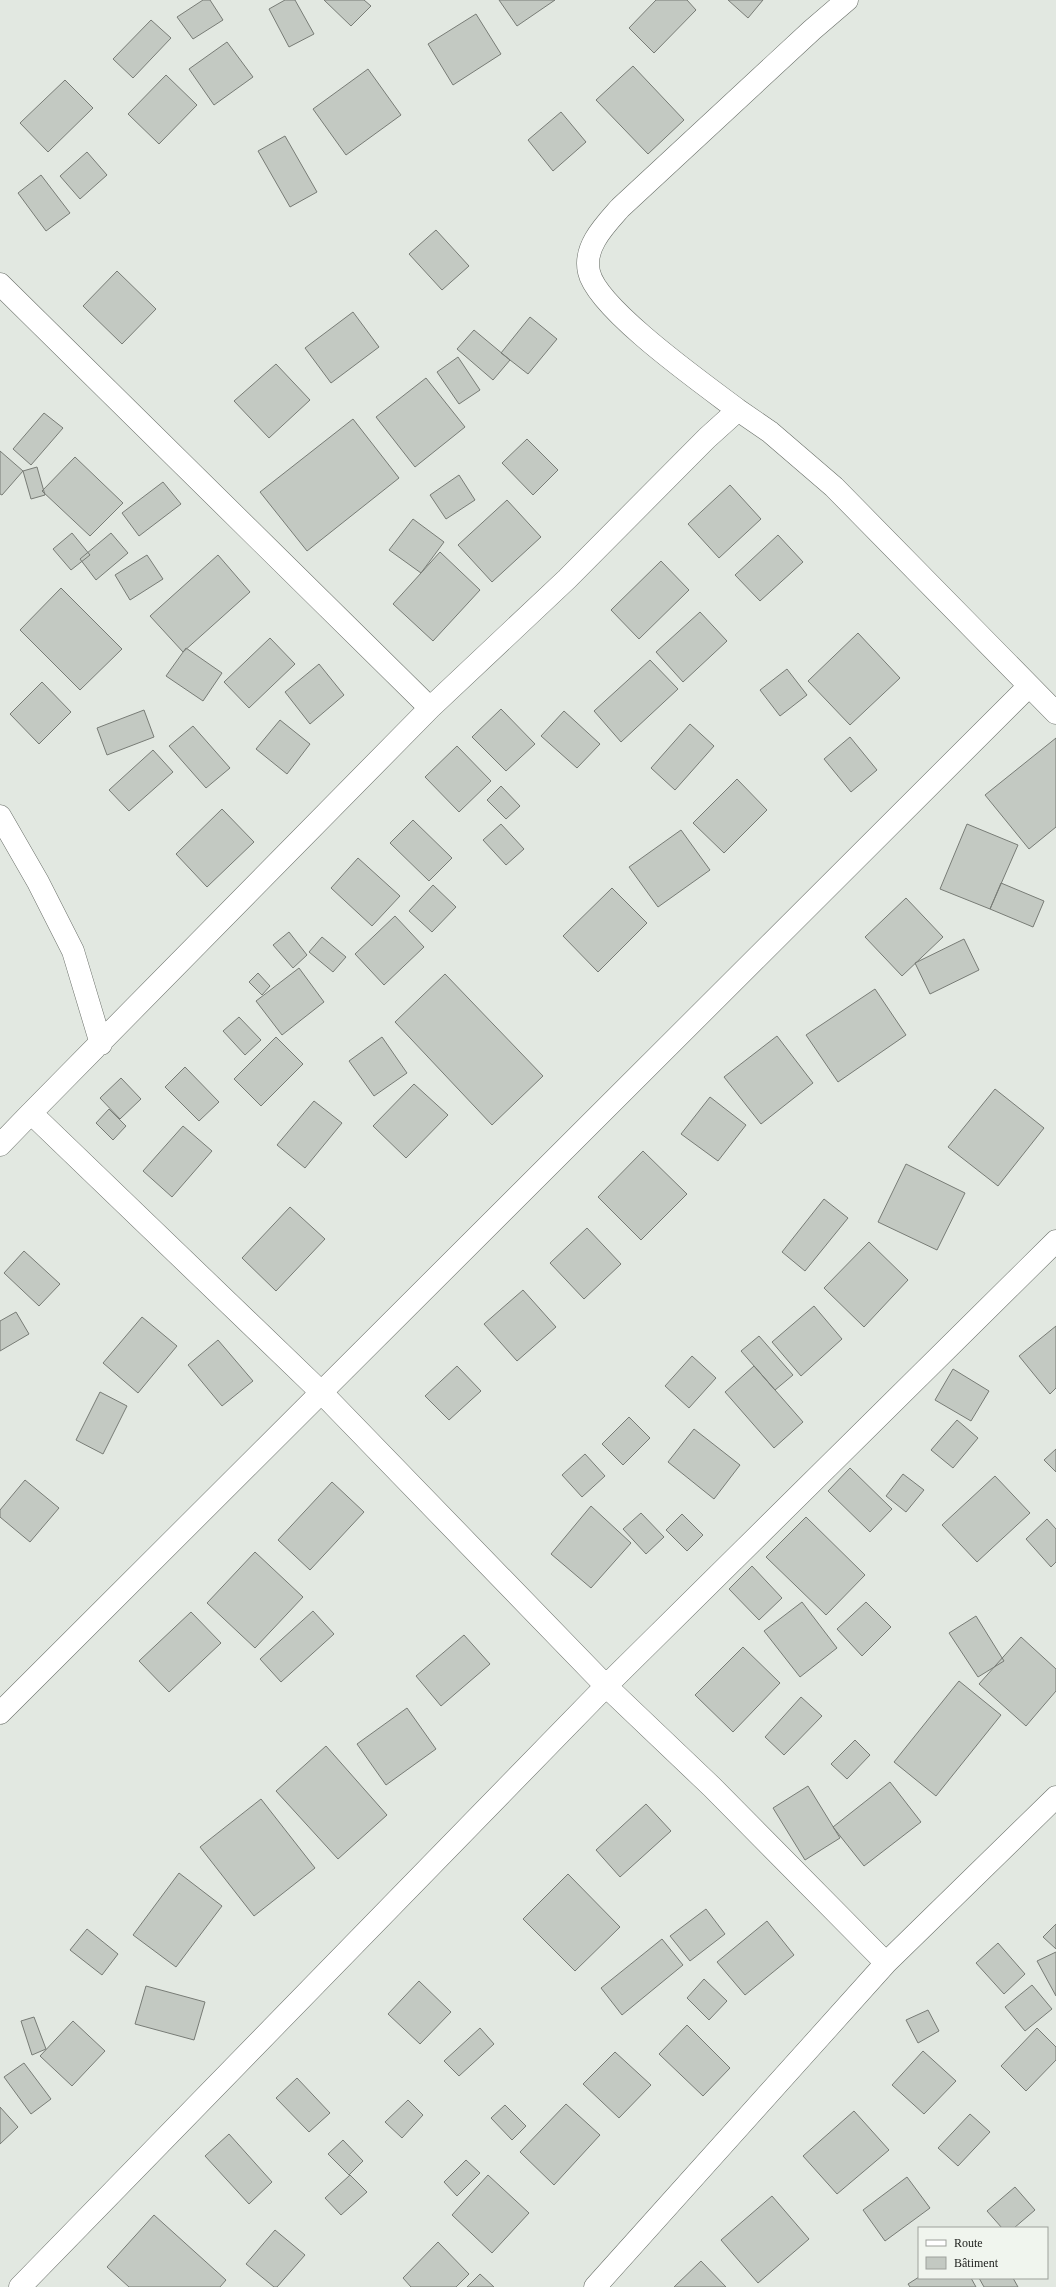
<svg xmlns="http://www.w3.org/2000/svg" width="1056" height="2287" viewBox="0 0 1056 2287" font-family="Georgia,serif">
  <style>
    .building { fill: #c3c9c2; stroke: #787c76 }
    .lines { fill: none; stroke-linecap: round; stroke-linejoin: round }
    .minor-casing { stroke: #696e68; stroke-width: 23 }
    .minor { stroke: #fff; stroke-width: 22 }
  </style>
  <rect width="100%" height="100%" fill="#e2e8e1"/>
  <path class="building" d="M203,0H210L223,20L193,39L177,17Z
    M285,0H295L314,34L289,47L269,9Z
    M324,0H364L371,6L351,26Z
    M499,0H555L517,26Z
    M656,0H687L696,10L654,53L629,28Z
    M728,0H763L748,18Z
    M476,14L501,54L453,85L428,44Z
    M151,20L171,38L133,78L113,59Z
    M227,42L253,77L214,105L189,69Z
    M633,66L684,120L648,154L596,100Z
    M368,69L401,115L346,155L313,109Z
    M166,75L197,105L159,144L128,114Z
    M65,80L93,108L48,152L20,123Z
    M561,112L586,142L553,171L528,140Z
    M285,136L317,192L290,207L258,151Z
    M87,152L107,175L80,199L60,176Z
    M41,175L70,213L46,231L18,193Z
    M436,230L469,266L442,290L409,254Z
    M117,271L156,309L122,344L83,306Z
    M353,312L379,347L331,383L305,348Z
    M530,317L557,339L528,374L501,353Z
    M474,330L510,360L493,380L457,349Z
    M458,357L480,390L459,404L437,372Z
    M276,364L310,400L269,438L234,401Z
    M426,378L465,427L415,467L376,417Z
    M44,413L63,428L31,465L13,449Z
    M353,419L399,478L307,551L260,492Z
    M527,439L558,470L533,495L502,463Z
    M0,451L23,471L2,495L0,494Z
    M75,457L123,503L90,536L42,491Z
    M37,467L45,495L31,499L23,471Z
    M459,475L475,500L446,519L430,495Z
    M163,482L181,504L139,536L122,513Z
    M730,485L761,519L719,558L688,524Z
    M507,500L541,537L492,582L458,545Z
    M413,519L444,542L421,573L389,550Z
    M72,533L90,555L71,570L53,549Z
    M111,533L128,553L96,580L80,559Z
    M778,535L803,562L760,601L735,575Z
    M440,552L480,590L433,641L393,604Z
    M147,555L163,579L130,600L115,575Z
    M218,555L250,592L183,652L150,616Z
    M661,561L689,590L639,639L611,610Z
    M61,588L122,649L80,690L20,630Z
    M700,612L727,641L683,682L656,652Z
    M858,633L900,678L850,725L808,681Z
    M270,638L295,664L249,708L224,682Z
    M186,648L222,673L203,701L166,676Z
    M650,660L678,689L621,742L594,711Z
    M319,664L344,695L310,724L285,692Z
    M787,669L807,695L780,716L760,690Z
    M42,682L71,712L39,744L10,714Z
    M501,709L535,744L506,771L472,737Z
    M144,710L154,737L107,755L97,728Z
    M564,711L600,744L577,768L541,736Z
    M280,720L310,744L287,774L256,749Z
    M690,724L714,746L675,790L651,768Z
    M193,726L230,768L206,788L169,746Z
    M850,737L877,770L851,792L824,759Z
    M1056,738V827L1029,849L985,795Z
    M457,746L491,781L459,812L425,777Z
    M153,750L173,772L129,811L109,790Z
    M737,779L767,810L724,853L693,823Z
    M501,786L520,806L506,819L487,800Z
    M222,809L254,842L207,887L176,854Z
    M413,820L452,858L429,881L390,843Z
    M501,824L524,849L506,865L483,840Z
    M967,824L1018,845L990,909L940,889Z
    M681,830L710,870L658,907L629,867Z
    M358,858L400,896L372,926L331,888Z
    M1001,883L1044,901L1033,927L990,909Z
    M433,885L456,907L432,932L409,911Z
    M612,888L647,923L598,972L563,936Z
    M906,898L943,937L902,976L865,937Z
    M395,916L424,947L384,985L355,954Z
    M289,932L307,955L293,968L273,945Z
    M322,937L346,957L333,972L309,952Z
    M964,939L979,970L930,994L915,963Z
    M299,968L324,1002L282,1035L256,1001Z
    M258,973L270,986L262,995L249,982Z
    M445,974L543,1076L492,1125L395,1022Z
    M875,989L906,1035L838,1082L806,1035Z
    M239,1017L261,1040L245,1055L223,1031Z
    M777,1036L813,1083L761,1124L724,1077Z
    M276,1037L303,1064L261,1106L234,1079Z
    M382,1037L407,1073L374,1096L349,1061Z
    M185,1067L219,1102L199,1121L165,1087Z
    M121,1078L141,1099L120,1119L100,1098Z
    M414,1084L448,1115L406,1158L373,1126Z
    M995,1089L1044,1128L998,1186L948,1147Z
    M710,1097L746,1125L718,1161L681,1134Z
    M314,1101L342,1123L305,1168L277,1145Z
    M109,1109L126,1126L113,1140L96,1123Z
    M183,1126L212,1151L172,1197L143,1171Z
    M643,1151L687,1194L641,1240L598,1197Z
    M906,1164L965,1193L937,1250L878,1222Z
    M824,1199L848,1218L805,1271L782,1252Z
    M290,1207L325,1239L276,1291L242,1258Z
    M587,1228L621,1264L584,1299L550,1263Z
    M869,1242L908,1280L864,1327L824,1288Z
    M24,1251L60,1284L39,1306L4,1273Z
    M523,1290L556,1327L517,1361L484,1324Z
    M814,1306L842,1339L801,1376L772,1342Z
    M16,1312L29,1334L0,1351V1321Z
    M142,1317L177,1346L138,1393L103,1363Z
    M1056,1326V1388L1050,1394L1019,1356Z
    M759,1336L793,1375L775,1390L741,1351Z
    M218,1340L253,1381L222,1406L188,1365Z
    M692,1356L716,1378L689,1408L665,1386Z
    M457,1366L481,1391L449,1420L425,1396Z
    M754,1366L803,1422L774,1448L725,1392Z
    M953,1369L989,1391L971,1421L935,1400Z
    M100,1392L127,1406L103,1454L76,1440Z
    M629,1417L650,1438L623,1465L602,1444Z
    M957,1420L978,1438L953,1468L931,1450Z
    M694,1429L740,1465L714,1499L668,1462Z
    M1056,1449V1472L1044,1460Z
    M585,1454L605,1476L582,1497L562,1475Z
    M850,1468L892,1509L870,1532L828,1491Z
    M903,1474L924,1490L906,1512L886,1496Z
    M995,1476L1030,1513L977,1562L942,1525Z
    M25,1480L59,1508L30,1542L0,1517V1510Z
    M332,1482L364,1512L310,1570L278,1540Z
    M591,1506L631,1543L591,1588L551,1554Z
    M641,1513L664,1537L646,1554L623,1529Z
    M682,1514L703,1535L687,1551L666,1530Z
    M806,1517L865,1575L826,1615L766,1557Z
    M1047,1519L1056,1529V1562L1051,1567L1026,1539Z
    M255,1552L303,1597L255,1648L207,1603Z
    M752,1566L782,1598L759,1620L729,1589Z
    M802,1602L837,1648L800,1677L764,1631Z
    M866,1602L891,1627L862,1656L837,1629Z
    M313,1611L334,1634L281,1682L260,1659Z
    M191,1612L221,1643L169,1692L139,1661Z
    M976,1616L1004,1661L978,1677L949,1633Z
    M464,1635L490,1664L441,1706L416,1676Z
    M1021,1637L1056,1669V1691L1026,1726L979,1684Z
    M743,1647L780,1683L733,1732L695,1695Z
    M959,1681L1001,1715L936,1796L894,1762Z
    M801,1697L822,1716L784,1755L765,1737Z
    M407,1708L436,1749L386,1785L357,1744Z
    M855,1740L870,1755L847,1779L831,1764Z
    M326,1746L387,1815L338,1859L276,1791Z
    M890,1782L921,1822L864,1866L833,1827Z
    M808,1786L840,1838L805,1860L773,1808Z
    M261,1799L315,1868L254,1916L200,1847Z
    M646,1804L671,1831L620,1877L596,1850Z
    M179,1873L222,1906L176,1967L133,1935Z
    M568,1874L620,1927L575,1971L523,1919Z
    M706,1909L725,1934L690,1961L670,1936Z
    M767,1921L794,1955L745,1995L717,1962Z
    M1056,1924V1949L1043,1937Z
    M87,1929L118,1954L102,1975L70,1950Z
    M662,1939L683,1965L622,2015L601,1988Z
    M998,1943L1025,1974L1004,1994L976,1963Z
    M1056,1952V1996L1037,1961Z
    M704,1979L727,2001L709,2020L687,1998Z
    M419,1981L451,2012L420,2044L388,2014Z
    M1032,1985L1052,2009L1025,2031L1005,2007Z
    M146,1986L205,2002L194,2040L135,2024Z
    M928,2010L939,2031L918,2043L906,2020Z
    M34,2017L46,2049L32,2055L21,2021Z
    M73,2021L105,2051L72,2086L40,2056Z
    M687,2025L730,2068L703,2096L659,2054Z
    M480,2028L494,2044L459,2076L444,2061Z
    M1037,2028L1056,2047V2060L1026,2091L1001,2066Z
    M923,2051L956,2081L924,2114L892,2085Z
    M615,2052L651,2085L619,2118L583,2084Z
    M24,2063L51,2099L31,2114L4,2077Z
    M297,2078L330,2113L309,2132L276,2098Z
    M408,2100L423,2115L402,2138L385,2122Z
    M566,2104L600,2135L554,2185L520,2152Z
    M505,2105L526,2126L512,2140L491,2118Z
    M0,2107L18,2127L0,2144Z
    M854,2111L889,2150L837,2194L803,2156Z
    M970,2114L990,2132L958,2166L938,2148Z
    M229,2134L272,2182L249,2204L205,2156Z
    M343,2140L363,2161L349,2175L328,2154Z
    M466,2160L480,2173L457,2196L444,2182Z
    M350,2175L367,2192L341,2215L325,2198Z
    M488,2175L529,2213L492,2253L452,2215Z
    M907,2177L930,2208L885,2241L863,2210Z
    M1015,2187L1035,2210L1014,2228H1002L987,2211Z
    M772,2196L809,2239L758,2283L721,2240Z
    M154,2215L226,2280L220,2287H129L107,2267Z
    M275,2230L305,2255L277,2287H274L246,2264Z
    M438,2242L469,2274L456,2287H411L403,2278Z
    M701,2261L726,2287H674Z
    M480,2274L494,2287H467Z
    M919,2277L971,2278L976,2287H910L908,2284Z
    M979,2278H1013L1018,2287H984Z"/>
  <g class="lines">
    <g class="minor-casing">
      <path id="minor" d="M0,284L430,708
        M738,410C705,385 597,309 589,272C583,247 605,225 620,208L812,30L847,0
        M0,816L38,882L73,951L101,1044
        M31,1113L430,708L567,579L707,438L738,410L770,432L834,487L1056,713
        M0,1145L31,1113L322,1393L606,1686L712,1787L886,1963
        M0,1713L1029,686
        M20,2287L606,1686L1056,1241
        M595,2287L886,1963L1056,1797"/>
    </g>
    <use href="#minor" class="minor"/>
  </g>
  <rect x="918" y="2227" width="130" height="52" fill="#f0f5ee" stroke="#9da19b"/>
  <rect x="926" y="2240" width="20" height="6" fill="#ffffff" stroke="#9da19b"/>
  <text x="954" y="2247" font-size="12" fill="#20221f">Route</text>
  <rect x="926" y="2257" width="20" height="12" fill="#c3c9c2" stroke="#9da19b"/>
  <text x="954" y="2267" font-size="12" fill="#20221f">Bâtiment</text>
</svg>
